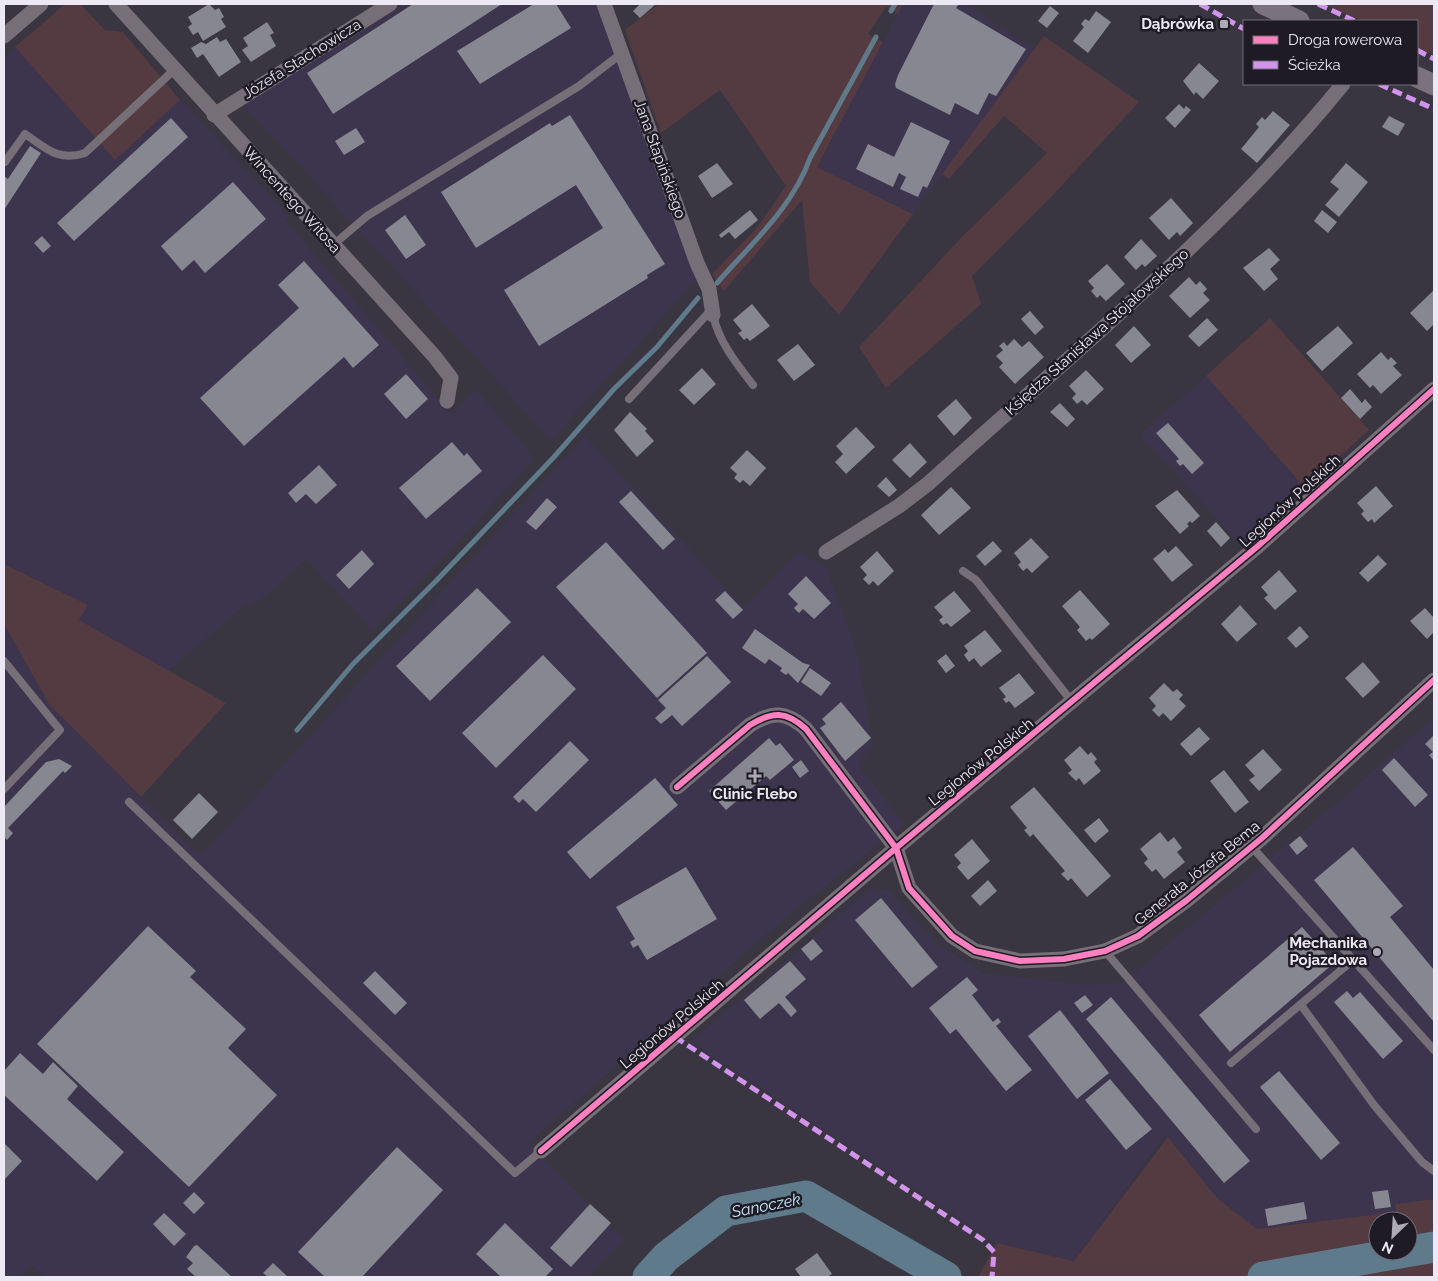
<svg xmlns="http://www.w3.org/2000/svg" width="1438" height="1281" viewBox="0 0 1438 1281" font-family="Raleway,sans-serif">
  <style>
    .built { fill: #3d354d }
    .green { fill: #543a41; fill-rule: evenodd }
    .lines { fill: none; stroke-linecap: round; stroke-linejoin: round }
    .stream { stroke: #5f7b8b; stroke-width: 5 }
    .river { stroke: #5f7b8b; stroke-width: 31 }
    .building { fill: #878791 }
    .lane { stroke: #776f78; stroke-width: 8 }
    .street { stroke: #776f78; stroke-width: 15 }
    .secondary { stroke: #7a727c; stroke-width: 21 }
    .quiet { stroke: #d193ec; stroke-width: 5; stroke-dasharray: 10 5; stroke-linecap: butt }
    .cycleway-casing { stroke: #1e1b24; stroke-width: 9 }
    .cycleway { stroke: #ff80c0; stroke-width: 6 }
    .poi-dot { fill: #adaab5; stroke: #1e1b24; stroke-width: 2 }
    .labels { text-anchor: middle; stroke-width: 5; stroke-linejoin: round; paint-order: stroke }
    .poi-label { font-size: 15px; font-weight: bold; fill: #ece8f4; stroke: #1e1b24; text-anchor: end }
    .street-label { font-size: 15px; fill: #ece8f4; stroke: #1e1b24 }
    .water-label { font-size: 16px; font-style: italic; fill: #c7e9fc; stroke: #1e1b24 }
  </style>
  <rect width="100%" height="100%" fill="#393641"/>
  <path class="built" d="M401,4H597L687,250L696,280L551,440L243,104Z
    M903,4H966L1035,49L913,214L817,168Z
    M15,47L115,159L180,100L289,216L285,220L452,415L476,389L535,459L374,630L306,559L261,600L242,607L169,671L79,620L88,605L4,564V57Z
    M1206,376L1305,488L1242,546L1140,435Z
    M585,436L744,608L799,552L826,568L856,649L871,732L872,747L858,764L904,824L791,913L528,1143L624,1240L589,1277H45L32,1265L20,1277H4V624L49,704L200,857Z
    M1434,717V1199L1395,1204L1396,1212L1257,1229L1218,1199L1166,1134L1074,1261L997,1243L691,1042L871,888L888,890L939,945L983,973L1087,985L1123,982L1337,803Z"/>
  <path class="green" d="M65,4H80L105,30L123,32L180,100L115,160L15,47Z
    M659,4H903L898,14L886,7L868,34L883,42L817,167L913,214L839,315L810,282L802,200L724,291L712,274L756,229L786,186L720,90L661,133L625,30Z
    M1324,4H1434V55L1417,47V21H1362Z
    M1044,36L1139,102L1053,195L972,276L981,304L886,388L859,347L963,236L1047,153L1004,116L949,179L942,174Z
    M1270,318L1369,430L1305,488L1206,376Z
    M4,564L88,605L79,620L226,703L141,797L49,704L4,624Z
    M1168,1137L1218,1199L1257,1229L1396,1212L1395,1204L1434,1199V1277H978L997,1243L1074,1261ZM1378,1221H1408V1251H1378Z"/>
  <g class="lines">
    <path class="stream" d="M891,11L895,4
      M717,283C751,244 793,207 810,158L876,37
      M297,730L353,664L435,582L554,457L614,389L657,347L698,298"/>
    <path class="river" d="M648,1277L666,1257L726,1211L806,1196L946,1277
      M1263,1277L1434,1247"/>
  </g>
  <path class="building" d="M209,4L215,10L219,8L224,17L221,19L226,27L203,41L198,32L193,35L188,27L192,24L188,17Z
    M413,4H502L333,114L307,73Z
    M534,4H556L571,28L480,84L457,51Z
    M640,4H656L640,18L633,11Z
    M934,4H959L956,8L1026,49L996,96L989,93L978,115L955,103L950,115L896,88L895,84L898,75Z
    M1050,6L1059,13L1047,28L1038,21Z
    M1096,11L1111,22L1088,53L1073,41L1084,27L1081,24L1085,19L1089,21Z
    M267,22L274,33L270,35L276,46L251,62L242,50L248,46L243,38Z
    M217,37L220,42L226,39L241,62L219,77L203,54L197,58L191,48L201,42L206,44Z
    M1199,63L1219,81L1203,99L1196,92L1194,95L1183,81Z
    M1179,104L1184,109L1186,106L1191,110L1175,128L1165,118Z
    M1273,111L1290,125L1257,163L1241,149L1259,127L1256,124L1262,117L1265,120Z
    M570,115L665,264L647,275L648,278L539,346L504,290L603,228L576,185L476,248L441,192L550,123L552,126Z
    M1389,116L1405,124L1398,136L1382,127Z
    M171,118L188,137L74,241L57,223Z
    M911,122L950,141L927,188L923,186L918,197L900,189L906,177L899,173L893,187L856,169L868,144L894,157Z
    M356,128L365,142L344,155L335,141Z
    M30,146L41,153L4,210V176L8,179Z
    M717,163L733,184L712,198L698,176Z
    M1346,163L1368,182L1339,217L1325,205L1339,189L1330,182Z
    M233,182L266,219L205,273L194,260L182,271L161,246Z
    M1171,198L1193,223L1180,236L1177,232L1169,240L1149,218Z
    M750,210L758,220L735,239L729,232L721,238L719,235Z
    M1322,210L1337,222L1328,233L1314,221Z
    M405,215L426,245L406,259L385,230Z
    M42,236L51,246L43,253L34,243Z
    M1141,239L1157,256L1145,267L1142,264L1136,270L1124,257Z
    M1269,248L1280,260L1270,269L1278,279L1264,291L1243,268Z
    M304,261L379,345L353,368L344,357L244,446L200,398L299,308L278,285Z
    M1107,264L1125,284L1106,301L1100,295L1097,298L1091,291L1094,288L1088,281Z
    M1189,277L1196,285L1200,281L1207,289L1203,293L1210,300L1190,318L1169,296Z
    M1434,290V324L1427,331L1410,313Z
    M752,304L770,326L750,341L747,338L744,340L738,333L742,331L733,320Z
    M1030,311L1044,327L1035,335L1021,319Z
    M1207,318L1218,330L1199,347L1188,336Z
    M1134,326L1151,345L1131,363L1115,345Z
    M1338,326L1353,343L1322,371L1306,353Z
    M1014,339L1022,347L1029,341L1044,357L1015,384L999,367L1003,363L996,356L1003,350L999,346L1004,342L1007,346Z
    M798,344L815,365L794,381L777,360Z
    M1381,352L1388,360L1391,357L1397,363L1393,366L1402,375L1381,394L1373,385L1370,388L1357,374Z
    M702,368L716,384L694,405L679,390Z
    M1086,370L1104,389L1087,405L1082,400L1077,404L1072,398L1076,394L1069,386Z
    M406,374L428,399L406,419L384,394Z
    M1350,389L1362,403L1365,399L1372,407L1360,419L1341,398Z
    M956,399L972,418L954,436L937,416Z
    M1060,403L1075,419L1067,427L1050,412Z
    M630,412L647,429L645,431L654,441L637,457L614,430Z
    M1168,423L1204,463L1192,474L1183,464L1180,466L1176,461L1179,459L1156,433Z
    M856,427L875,447L846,474L835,462L843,454L836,446Z
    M452,442L464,456L467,453L482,471L426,519L399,488Z
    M910,443L927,462L910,478L892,460Z
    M747,450L766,468L750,486L743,480L740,483L734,478L737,474L730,468Z
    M319,465L337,485L316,504L306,494L296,503L288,493Z
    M886,477L897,490L889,497L877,486Z
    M1376,486L1393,506L1374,523L1372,519L1368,522L1361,514L1364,511L1357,503Z
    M951,487L971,508L939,535L921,515Z
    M1177,490L1200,516L1192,523L1190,521L1187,524L1189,526L1180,534L1155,506Z
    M631,491L675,539L663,550L619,502Z
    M547,498L557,507L536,530L526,522Z
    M1216,522L1230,538L1221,547L1207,531Z
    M1031,538L1049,557L1032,573L1027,568L1023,571L1018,565L1021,562L1014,553Z
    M993,541L1002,551L985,566L976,556Z
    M606,542L707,653L657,698L556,587Z
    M1176,546L1193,565L1172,582L1153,559L1165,549L1168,553Z
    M362,550L374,564L349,589L336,575Z
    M877,551L894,571L878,586L873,581L869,585L863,579L867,575L860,567Z
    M1378,555L1387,564L1368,582L1359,573Z
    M1279,570L1297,591L1275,610L1264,598L1268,595L1261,587Z
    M806,576L831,603L814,619L803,609L799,613L794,608L798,604L788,594Z
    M477,588L511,622L430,701L396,666Z
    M1080,590L1110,624L1092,640L1090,638L1086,641L1077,630L1080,627L1062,606Z
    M725,591L743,610L733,619L715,600Z
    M954,591L971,611L951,627L947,623L943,625L939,620L943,617L934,607Z
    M1240,605L1257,624L1237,642L1221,624Z
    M1425,608L1434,618V636L1433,633L1427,639L1410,621Z
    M1300,626L1309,637L1296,648L1287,638Z
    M755,629L803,663L810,665L798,683L788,673L786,675L780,671L782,668L769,659L765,664L742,648Z
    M985,630L1002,651L981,667L974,658L969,662L964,655L968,651L964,646Z
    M946,654L955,666L946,673L937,661Z
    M543,655L576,689L496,768L462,733Z
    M707,656L731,682L682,726L672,715L661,724L655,718L666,708L658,700Z
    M1363,662L1380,682L1363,698L1345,678Z
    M810,668L831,683L821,696L801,682Z
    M1019,673L1035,693L1015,708L1009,701L1006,703L1003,699L1006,697L999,688Z
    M1164,683L1173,692L1177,689L1183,695L1179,699L1186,706L1171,721L1163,713L1159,717L1152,710L1156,706L1149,698Z
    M841,702L871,738L845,761L820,728L826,724L822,719Z
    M1199,727L1210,739L1191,756L1180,744Z
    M1434,735V761L1429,755L1433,752L1425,744Z
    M769,738L776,746L780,743L794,760L770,780L766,776L726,810L709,791Z
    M570,741L589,760L536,812L523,799L519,803L513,797Z
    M1080,746L1088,755L1091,752L1097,759L1094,762L1101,771L1084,785L1079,778L1076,781L1068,773L1072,770L1064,760Z
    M1263,749L1282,770L1259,791L1249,780L1255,776L1245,765Z
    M1394,758L1428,795L1415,807L1382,770Z
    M59,759L72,766L65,773L63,771L8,828L13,833L7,840L4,837V807L46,762Z
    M801,760L809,771L800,778L792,767Z
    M1224,770L1249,802L1235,813L1210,781Z
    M655,778L678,805L590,879L567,852Z
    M1034,787L1111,876L1087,897L1071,878L1068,881L1061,874L1065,871L1033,834L1030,837L1024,830L1027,828L1010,807Z
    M199,793L218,812L192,839L173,820Z
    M1099,818L1109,831L1095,843L1084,830Z
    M1160,832L1168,842L1174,837L1182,848L1177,852L1185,862L1164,879L1156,869L1152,872L1144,863L1148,859L1140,849Z
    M1300,836L1308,846L1297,855L1289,845Z
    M972,839L990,861L968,880L957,867L961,863L954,855Z
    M1353,847L1403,906L1390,917L1434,970V1022L1314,880Z
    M686,867L717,919L647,960L638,945L633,948L630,942L635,939L616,907Z
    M988,880L997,891L980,906L971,896Z
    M881,898L938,967L912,988L855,920Z
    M148,926L196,971L190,977L246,1029L228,1048L277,1095L189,1187L37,1044Z
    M1302,927L1334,963L1230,1052L1199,1015Z
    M813,939L823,951L811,961L801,949Z
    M790,961L806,979L785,997L797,1011L791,1017L779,1003L760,1019L744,1000Z
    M375,971L407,1003L395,1015L363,983Z
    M967,977L978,990L972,995L993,1022L998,1018L1001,1022L996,1026L1032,1070L1006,1091L956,1029L950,1034L929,1008Z
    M1347,991L1353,998L1360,992L1403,1041L1383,1059L1334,1002Z
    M1085,995L1093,1005L1082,1013L1074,1003Z
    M1111,997L1250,1161L1224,1183L1086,1019Z
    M1060,1010L1109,1073L1077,1099L1028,1036Z
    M20,1053L43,1074L53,1062L78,1086L67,1099L124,1152L97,1181L4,1095V1071Z
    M1279,1071L1340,1143L1321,1160L1260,1087Z
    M1110,1079L1152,1129L1126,1150L1085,1100Z
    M4,1143L22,1161L4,1180Z
    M397,1147L443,1190L362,1277H325L298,1252Z
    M1388,1190L1391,1207L1375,1209L1372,1192Z
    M194,1192L205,1203L194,1214L183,1203Z
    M1304,1202L1307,1219L1268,1226L1265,1209Z
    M590,1204L611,1223L571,1267L550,1248Z
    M164,1213L186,1234L174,1246L153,1224Z
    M505,1223L553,1269L545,1277H501L476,1254Z
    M197,1245L232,1277H196L187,1269L193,1263L186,1257L194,1246Z
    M817,1253L832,1274L827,1277H801L795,1269Z
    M273,1263L288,1277H268L263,1273Z"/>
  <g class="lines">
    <path class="lane" d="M5,162L25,134C46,148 58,162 85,153L175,69
      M333,245L367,216L579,86L622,53
      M713,315C719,342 736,363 753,385
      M629,399L712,309
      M963,571L976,580L1073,703
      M4,661L60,730L4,789
      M129,802L515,1173L541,1151
      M1252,847L1434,1050
      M1105,951L1256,1129
      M1301,1005L1374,1105L1422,1162L1434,1171
      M1231,1063L1353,960"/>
    <path class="street" d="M116,4L435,357L451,378L447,401
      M604,4L697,263L709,289L713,315
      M4,36L41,4
      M214,115L390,4
      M826,552L899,506L929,483C1071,354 1222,233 1343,84
      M677,787L750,725C773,711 786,711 806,729L896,848L909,888L952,936L975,951L1020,961L1064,959L1105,951L1138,936L1187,900L1262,838L1434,680
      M541,1151L896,848L1258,546L1434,389"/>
    <path class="secondary" d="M1263,4L1299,21
      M1417,77L1434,85"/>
    <path class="quiet" d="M1200,4L1244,29
      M1318,4L1355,21
      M1417,50L1434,59
      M1379,84L1434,109
      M675,1037L983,1240L994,1252L992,1277"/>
    <g class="cycleway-casing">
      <path id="cycleway" d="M677,787L750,725C773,711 786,711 806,729L896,848L909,888L952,936L975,951L1020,961L1064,959L1105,951L1138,936L1187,900L1262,838L1434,680
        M541,1151L896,848L1258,546L1434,389"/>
    </g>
    <use href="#cycleway" class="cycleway"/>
  </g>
  <g class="poi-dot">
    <rect x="1219" y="19" width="10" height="10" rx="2.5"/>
    <path d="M752.5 768.5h5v5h5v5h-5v5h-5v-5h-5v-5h5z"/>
    <circle cx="1377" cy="952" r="5"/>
  </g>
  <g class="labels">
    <g class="poi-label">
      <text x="1214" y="29">Dąbrówka</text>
      <text x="755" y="799" text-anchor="middle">Clinic Flebo</text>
      <text x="1367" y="948">Mechanika<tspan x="1367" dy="17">Pojazdowa</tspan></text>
    </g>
    <g class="street-label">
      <text transform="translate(302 59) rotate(-32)" y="5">Józefa Stachowicza</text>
      <text transform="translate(660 159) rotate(70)" y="5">Jana Stapińskiego</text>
      <text transform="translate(292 200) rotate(48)" y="5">Wincentego Witosa</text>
      <text transform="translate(1097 332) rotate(-42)" y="5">Księdza Stanisława Stojałowskiego</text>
      <text transform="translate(1290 501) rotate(-42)" y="5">Legionów Polskich</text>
      <text transform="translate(981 762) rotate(-39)" y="5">Legionów Polskich</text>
      <text transform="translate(1197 873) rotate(-39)" y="5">Generała Józefa Bema</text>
      <text transform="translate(672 1024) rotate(-40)" y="5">Legionów Polskich</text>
    </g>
    <g class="water-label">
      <text transform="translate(766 1205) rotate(-11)" y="6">Sanoczek</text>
    </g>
  </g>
  <rect width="1438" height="1281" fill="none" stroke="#ece8f4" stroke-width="10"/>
  <rect x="1243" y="20" width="175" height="65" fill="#1e1b24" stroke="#706d77"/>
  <rect x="1253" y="36" width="25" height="8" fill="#ff80c0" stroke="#706d77"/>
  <text x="1288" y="45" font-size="15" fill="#ece8f4">Droga rowerowa</text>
  <rect x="1253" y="61" width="25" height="8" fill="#d193ec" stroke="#706d77"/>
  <text x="1288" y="70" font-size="15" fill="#ece8f4">Ścieżka</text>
  <g transform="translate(1393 1236) rotate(205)"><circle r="24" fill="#1e1b24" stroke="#706d77"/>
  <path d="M0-4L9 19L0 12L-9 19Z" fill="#adaab5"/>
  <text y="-8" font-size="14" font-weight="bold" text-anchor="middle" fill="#ece8f4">N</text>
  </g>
</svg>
